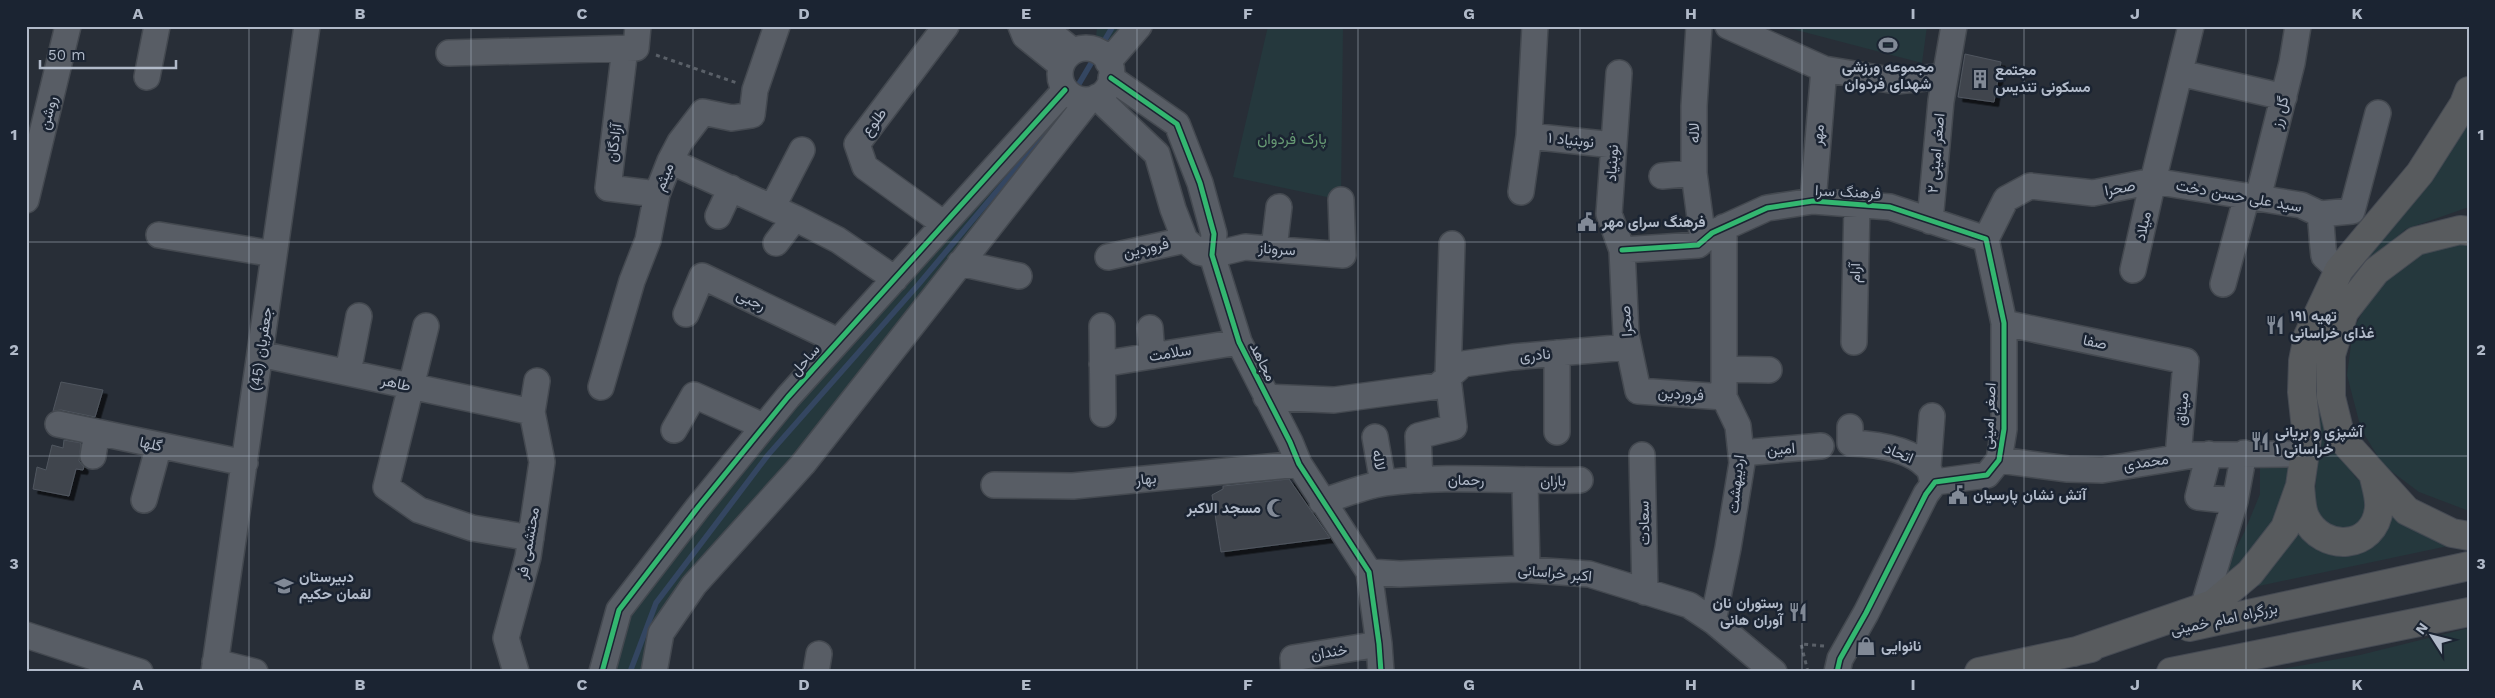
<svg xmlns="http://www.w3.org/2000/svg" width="2495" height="698" viewBox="0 0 2495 698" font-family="'Work Sans',Vazirmatn,sans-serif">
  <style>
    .green { fill: #25383d }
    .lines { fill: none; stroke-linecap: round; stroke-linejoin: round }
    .stream { stroke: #344661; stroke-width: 5.5 }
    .building { fill: #40454d; stroke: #50565f; filter: url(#shadow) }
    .minor-casing { stroke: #444950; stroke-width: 28 }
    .highway-casing { stroke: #454a53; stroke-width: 30 }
    .path { stroke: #5a6068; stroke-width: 3; stroke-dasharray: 4 4; stroke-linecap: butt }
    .minor { stroke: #585d65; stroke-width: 25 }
    .highway { stroke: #585b5e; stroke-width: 28 }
    .cycleway-casing { stroke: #1b2432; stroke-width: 8 }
    .cycleway { stroke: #33b770; stroke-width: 5 }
    .grid { fill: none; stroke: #b1bac9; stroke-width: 1; stroke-opacity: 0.55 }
    .labels { text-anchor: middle; stroke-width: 5; stroke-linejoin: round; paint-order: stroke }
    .poi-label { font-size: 15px; font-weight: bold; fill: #b1bac9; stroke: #1b2432; text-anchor: start }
    .street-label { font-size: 15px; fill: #b1bac9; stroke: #1b2432 }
    .park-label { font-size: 15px; fill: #679b74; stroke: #1b2432 }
    .neatline { fill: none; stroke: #b1bac9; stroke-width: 2 }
    .grid-label { font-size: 16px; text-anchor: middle; font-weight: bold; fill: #b1bac9 }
  </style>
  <defs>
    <filter id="shadow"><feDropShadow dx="4.5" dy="4.5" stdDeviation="0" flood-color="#0009"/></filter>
  </defs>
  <rect width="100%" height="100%" fill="#282e37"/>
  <path class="green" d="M1097,26H1130L1109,51L1096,38Z
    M1268,26H1343L1341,200L1233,177Z
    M1781,26H1927L1922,63Z
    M1063,106L1075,108L922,298L645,672H611L627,614L720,492Z
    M2469,114V207L2406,229L2371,259L2336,311L2343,459L2356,478L2366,485L2370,501L2361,530L2332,529L2322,520L2314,503L2319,448L2317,353L2330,299Z
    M2469,241V511L2419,492L2383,465L2361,429L2347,375L2353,330L2375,289L2409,256Z
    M2296,459L2273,524L2244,560L2217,583L2244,533L2260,494V463Z
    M2389,501L2467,542L2240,590L2298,525L2322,548Z
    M2469,628V672H2265L2360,655Z"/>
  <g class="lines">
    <path class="stream" d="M1073,94L1113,26
      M630,672L656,603L768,455L918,285L1060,116L1067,104"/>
  </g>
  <path class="building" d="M1965,54L2001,62L1994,102L1958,97Z
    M61,382L103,390L95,417L61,410L53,411Z
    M64,440L81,443L79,461L84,467L83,470L76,469L69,496L33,489L37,467L46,470L52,445L63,448Z
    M1289,479L1330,538L1221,552L1212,495L1223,489V486Z"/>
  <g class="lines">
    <g class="minor-casing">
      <path id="minor" d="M1021,26L1025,36L1061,65
        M1042,26L1073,51
        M1699,26L1694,106V173L1703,240
        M1728,26L1824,69L1896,81L1945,76
        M625,48L608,188L657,194
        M1060 74a26 26 0 1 1 52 0a26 26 0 1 1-52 0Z
        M449,53L636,48L638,26
        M1108,62L1139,26
        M1619,73L1609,214L1622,250L1626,334L1638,391L1724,397
        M2180,73L2284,97
        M147,77L157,26
        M1111,78L1177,124L1200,183L1214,234L1212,255L1239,342L1290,442L1299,464L1369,572L1379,644L1381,672
        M1097,97L1157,154L1173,209L1185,240L1199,252L1212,255L1245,247L1343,255L1341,200
        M1529,136L1613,145
        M670,161L795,218L838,240L895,279
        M1662,176L1694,173
        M1521,192L1529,136L1535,26
        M2258,198L2292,63L2298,26
        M26,200L68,26
        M1813,201L1824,69
        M773,206L802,150
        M2320,214L2352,211L2378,113
        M718,216L731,188
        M1930,221L1941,101L1954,26
        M944,224L865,167L857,144L946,26
        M159,235L274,254
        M1986,239L2006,199L2030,186L2093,193L2153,181L2191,26
        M776,243L795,218
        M1274,248L1279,207
        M1622,250L1698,245L1712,233L1767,208L1813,201L1890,207L1986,239L2004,323V429L1999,460L1987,475L1935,482L1926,494L1866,613L1840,659L1837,672
        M1108,257L1185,240
        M960,263L1019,276
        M2133,270L2153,181L2301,205L2320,214C2322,229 2322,242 2324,256L2339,270
        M2223,284L2247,196
        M686,314L702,276L838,341
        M2004,323L2186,361L2178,457
        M426,326L386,487L419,510L472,528L531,538
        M1102,326L1103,414
        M1150,328L1152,356
        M1854,342L1857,204
        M1557,353V432
        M260,354L532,412
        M1102,364L1239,342
        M1724,369L1769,370
        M348,372L359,316
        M601,387L632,281L648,240L657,194L670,161L680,142L703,112L732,118L752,115L755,90L777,26
        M1266,397L1334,400L1438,386L1463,364L1513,357L1628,347
        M58,424L245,463
        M1850,427V443C1873,444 1910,448 1927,467C1931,471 1932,480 1933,485
        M674,430L694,395L763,426
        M1375,437L1383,483
        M1741,453L1821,446
        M2209,454L2198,497L2235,501
        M1642,455L1645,592
        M93,456L97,432
        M1999,460L2068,469L2102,470L2194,455L2293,454
        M1928,467L1932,416
        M1420,480L1418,436L1454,427L1448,378L1452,244
        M1525,482L1527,569
        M994,485L1073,486L1299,464
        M144,500L159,445
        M1322,502C1342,495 1364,486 1385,483C1449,474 1515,482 1580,480
        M1369,572L1400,574L1517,569L1589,574L1689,605L1713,621L1774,672
        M2203,608L2235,501L2244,453
        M1713,621L1728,548L1742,463L1738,426L1724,397V227
        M26,635L140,672
        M215,662L255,672
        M214,672L307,26
        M516,672L506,638L528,557L542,462L532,412L537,381
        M602,672L619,610L699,506L788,397L1065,90
        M654,672L661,633L694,585L803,464L1089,100
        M816,672L819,654
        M1294,672L1293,658L1379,644"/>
    </g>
    <g class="highway-casing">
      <path id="highway" d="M2469,231L2460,230L2416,241L2376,271L2344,312L2331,355V397L2341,438L2407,511L2452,533L2469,536
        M2300,486C2301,495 2301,508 2305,517C2322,553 2375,550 2379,508C2380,498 2376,486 2374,477
        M2189,627L2469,566
        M2074,652L2213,604L2250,573L2285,528L2300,486L2307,438L2302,392L2303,361L2308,336L2339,270L2420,173L2464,104L2469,91
        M1979,672L2091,648
        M2171,672L2469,612"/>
    </g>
    <path class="path" d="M656,55L737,83
      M1808,672L1801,644L1824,646"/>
    <use href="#minor" class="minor"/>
    <use href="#highway" class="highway"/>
    <g class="cycleway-casing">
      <path id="cycleway" d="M1111,78L1177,124L1200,183L1214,234L1212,255L1239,342L1290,442L1299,464L1369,572L1379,644L1381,672
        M1622,250L1698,245L1712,233L1767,208L1813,201L1890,207L1986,239L2004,323V429L1999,460L1987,475L1935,482L1926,494L1866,613L1840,659L1837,672
        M602,672L619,610L699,506L788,397L1065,90"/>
    </g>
    <use href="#cycleway" class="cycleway"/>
  </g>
  <path class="grid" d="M249,26V672M471,26V672M693,26V672M915,26V672M1137,26V672M1358,26V672M1580,26V672M1802,26V672M2024,26V672M2246,26V672M26,242H2469M26,456H2469"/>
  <defs>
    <g id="stadium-bare" transform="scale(1.5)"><path d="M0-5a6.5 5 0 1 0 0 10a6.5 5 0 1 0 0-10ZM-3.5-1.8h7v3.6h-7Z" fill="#818996" stroke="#1b2432" stroke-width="2.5" paint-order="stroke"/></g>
    <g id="building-bare" transform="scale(1.5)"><path d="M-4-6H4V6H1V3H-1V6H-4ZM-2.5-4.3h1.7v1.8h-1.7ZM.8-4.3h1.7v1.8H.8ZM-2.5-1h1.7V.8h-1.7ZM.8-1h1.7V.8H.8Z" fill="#818996" stroke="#1b2432" stroke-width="2.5" paint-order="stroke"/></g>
    <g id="civic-bare" transform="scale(1.5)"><path d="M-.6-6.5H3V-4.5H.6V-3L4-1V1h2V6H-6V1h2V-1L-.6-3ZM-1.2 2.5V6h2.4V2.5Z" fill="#818996" stroke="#1b2432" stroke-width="2.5" paint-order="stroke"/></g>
    <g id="restaurant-bare" transform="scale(1.5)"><path d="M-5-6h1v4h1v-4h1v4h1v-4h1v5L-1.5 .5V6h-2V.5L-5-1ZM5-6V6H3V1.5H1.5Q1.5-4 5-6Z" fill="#818996" stroke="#1b2432" stroke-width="2.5" paint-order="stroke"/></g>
    <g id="mosque-bare" transform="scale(1.5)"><path d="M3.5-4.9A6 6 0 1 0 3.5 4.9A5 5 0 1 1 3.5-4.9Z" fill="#818996" stroke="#1b2432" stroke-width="2.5" paint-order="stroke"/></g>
    <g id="school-bare" transform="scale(1.5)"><path d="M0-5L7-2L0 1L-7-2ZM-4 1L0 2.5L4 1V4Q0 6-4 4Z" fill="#818996" stroke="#1b2432" stroke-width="2.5" paint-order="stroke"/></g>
    <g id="shop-bare" transform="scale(1.5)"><path d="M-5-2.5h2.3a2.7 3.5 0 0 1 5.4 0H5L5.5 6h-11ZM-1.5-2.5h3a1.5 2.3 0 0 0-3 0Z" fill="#818996" stroke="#1b2432" stroke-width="2.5" paint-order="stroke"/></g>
  </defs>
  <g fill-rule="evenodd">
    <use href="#stadium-bare" x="1888" y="45"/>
    <use href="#building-bare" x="1980" y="79"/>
    <use href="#civic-bare" x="1587" y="222"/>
    <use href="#restaurant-bare" x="2275" y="325"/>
    <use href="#restaurant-bare" x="2260" y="441"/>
    <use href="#civic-bare" x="1958" y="495"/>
    <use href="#mosque-bare" x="1276" y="508"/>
    <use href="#school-bare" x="284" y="586"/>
    <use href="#restaurant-bare" x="1798" y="612"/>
    <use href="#shop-bare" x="1866" y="646"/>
  </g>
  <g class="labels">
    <g class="poi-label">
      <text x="1888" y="72" text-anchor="middle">مجموعه ورزشی<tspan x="1888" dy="17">شهدای فردوان</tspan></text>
      <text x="1995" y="75">مجتمع<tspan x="1995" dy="17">مسکونی تندیس</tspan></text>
      <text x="1602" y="227">فرهنگ سرای مهر</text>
      <text x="2290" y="321">۱۹۱ تهیه<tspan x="2290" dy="17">غذای خراسانی</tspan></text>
      <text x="2275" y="437">آشپزی و بریانی<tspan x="2275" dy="17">خراسانی ۱</tspan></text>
      <text x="1973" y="500">آتش نشان پارسیان</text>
      <text x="1261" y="513" text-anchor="end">مسجد الاکبر</text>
      <text x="299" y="582">دبیرستان<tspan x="299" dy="17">لقمان حکیم</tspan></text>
      <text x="1783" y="608" text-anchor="end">رستوران نان<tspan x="1783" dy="17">آوران هانی</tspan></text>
      <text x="1881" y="651">نانوایی</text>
    </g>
    <g class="street-label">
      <text transform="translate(2280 112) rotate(-76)" y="5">گل رز</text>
      <text transform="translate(48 113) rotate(-76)" y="5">روشن</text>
      <text transform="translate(874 122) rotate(-53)" y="5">طلوع</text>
      <text transform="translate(1694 133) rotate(-90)" y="5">لاله</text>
      <text transform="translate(1818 135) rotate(-85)" y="5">مهر</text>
      <text transform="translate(1571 140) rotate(6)" y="5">نوبنیاد ۱</text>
      <text transform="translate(614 143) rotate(-83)" y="5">آزادگان</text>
      <text transform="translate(1936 153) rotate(-85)" y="5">۲ اصغر امینی</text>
      <text transform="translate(1612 163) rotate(-87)" y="5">نوبنیاد</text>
      <text transform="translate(664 177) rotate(-69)" y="5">میثم</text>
      <text transform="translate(2120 188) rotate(-11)" y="5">صحرا</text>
      <text transform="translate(1848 192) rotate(3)" y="5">فرهنگ سرا</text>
      <text transform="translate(2239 196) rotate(10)" y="5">سید علی حسن دخت</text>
      <text transform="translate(2143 226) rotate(-77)" y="5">میلاد</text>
      <text transform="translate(1146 248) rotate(-13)" y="5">فروردین</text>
      <text transform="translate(1277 249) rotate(4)" y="5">سروناز</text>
      <text transform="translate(1855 273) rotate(-89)" y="5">آرام</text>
      <text transform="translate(751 300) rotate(25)" y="5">رجبی</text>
      <text transform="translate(1626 321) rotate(-94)" y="5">صحرا</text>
      <text transform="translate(2095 342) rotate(12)" y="5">صفا</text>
      <text transform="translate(261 349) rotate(-82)" y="5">جعفریان (45)</text>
      <text transform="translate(1170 353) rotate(-9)" y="5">سلامت</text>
      <text transform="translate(1535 355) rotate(-5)" y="5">نادری</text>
      <text transform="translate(805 360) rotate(-48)" y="5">ساحل</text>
      <text transform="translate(1263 362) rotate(64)" y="5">مجاهد</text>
      <text transform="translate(396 383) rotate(12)" y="5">طاهر</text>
      <text transform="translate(1681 394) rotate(4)" y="5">فروردین</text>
      <text transform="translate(2182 409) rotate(-85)" y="5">میثاق</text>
      <text transform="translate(1989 416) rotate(-87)" y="5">اصغر امینی</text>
      <text transform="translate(151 444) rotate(12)" y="5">گلها</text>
      <text transform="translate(1781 449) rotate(-5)" y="5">امین</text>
      <text transform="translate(1899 453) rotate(23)" y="5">اتحاد</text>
      <text transform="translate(1379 460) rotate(81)" y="5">لاله</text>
      <text transform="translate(2146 462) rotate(-9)" y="5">محمدی</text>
      <text transform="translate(1146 479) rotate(-6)" y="5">بهار</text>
      <text x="1466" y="485">رحمان</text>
      <text transform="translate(1553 481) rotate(-2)" y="5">باران</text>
      <text transform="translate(1736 484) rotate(-84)" y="5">اردیبهشت</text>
      <text transform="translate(1644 523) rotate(-91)" y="5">سعادت</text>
      <text transform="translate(528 543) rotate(-80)" y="5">محتشمی فر</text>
      <text transform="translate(1555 573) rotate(5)" y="5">اکبر خراسانی</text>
      <text transform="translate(2224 619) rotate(-12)" y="5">بزرگراه امام خمینی</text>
      <text transform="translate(1329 652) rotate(-9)" y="5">خندان</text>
    </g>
    <g class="park-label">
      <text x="1292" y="144">پارک فردوان</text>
    </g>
  </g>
  <rect width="2495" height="698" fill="none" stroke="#1b2432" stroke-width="55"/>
  <g transform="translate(2432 636) rotate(306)" stroke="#1b2432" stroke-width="4" paint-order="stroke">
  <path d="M0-4L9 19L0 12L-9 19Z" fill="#b1bac9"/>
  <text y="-8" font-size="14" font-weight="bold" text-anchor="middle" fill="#b1bac9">N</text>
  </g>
  <path d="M40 60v8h136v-8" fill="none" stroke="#b1bac9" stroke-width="2.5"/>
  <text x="48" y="60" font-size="15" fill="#b1bac9" stroke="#1b2432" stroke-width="4" paint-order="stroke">50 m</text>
  <rect x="28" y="28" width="2440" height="642" class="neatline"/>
  <g class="grid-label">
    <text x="138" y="19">A</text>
    <text x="360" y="19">B</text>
    <text x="582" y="19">C</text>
    <text x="804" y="19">D</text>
    <text x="1026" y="19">E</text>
    <text x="1248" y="19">F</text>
    <text x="1469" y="19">G</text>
    <text x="1691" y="19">H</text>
    <text x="1913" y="19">I</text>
    <text x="2135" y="19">J</text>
    <text x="2357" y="19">K</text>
    <text x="14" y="140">1</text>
    <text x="2481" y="140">1</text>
    <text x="14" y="355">2</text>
    <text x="2481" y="355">2</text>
    <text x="14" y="569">3</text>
    <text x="2481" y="569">3</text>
    <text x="138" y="690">A</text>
    <text x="360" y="690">B</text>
    <text x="582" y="690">C</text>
    <text x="804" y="690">D</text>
    <text x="1026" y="690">E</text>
    <text x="1248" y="690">F</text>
    <text x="1469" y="690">G</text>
    <text x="1691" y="690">H</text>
    <text x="1913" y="690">I</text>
    <text x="2135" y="690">J</text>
    <text x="2357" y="690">K</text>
  </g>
</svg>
